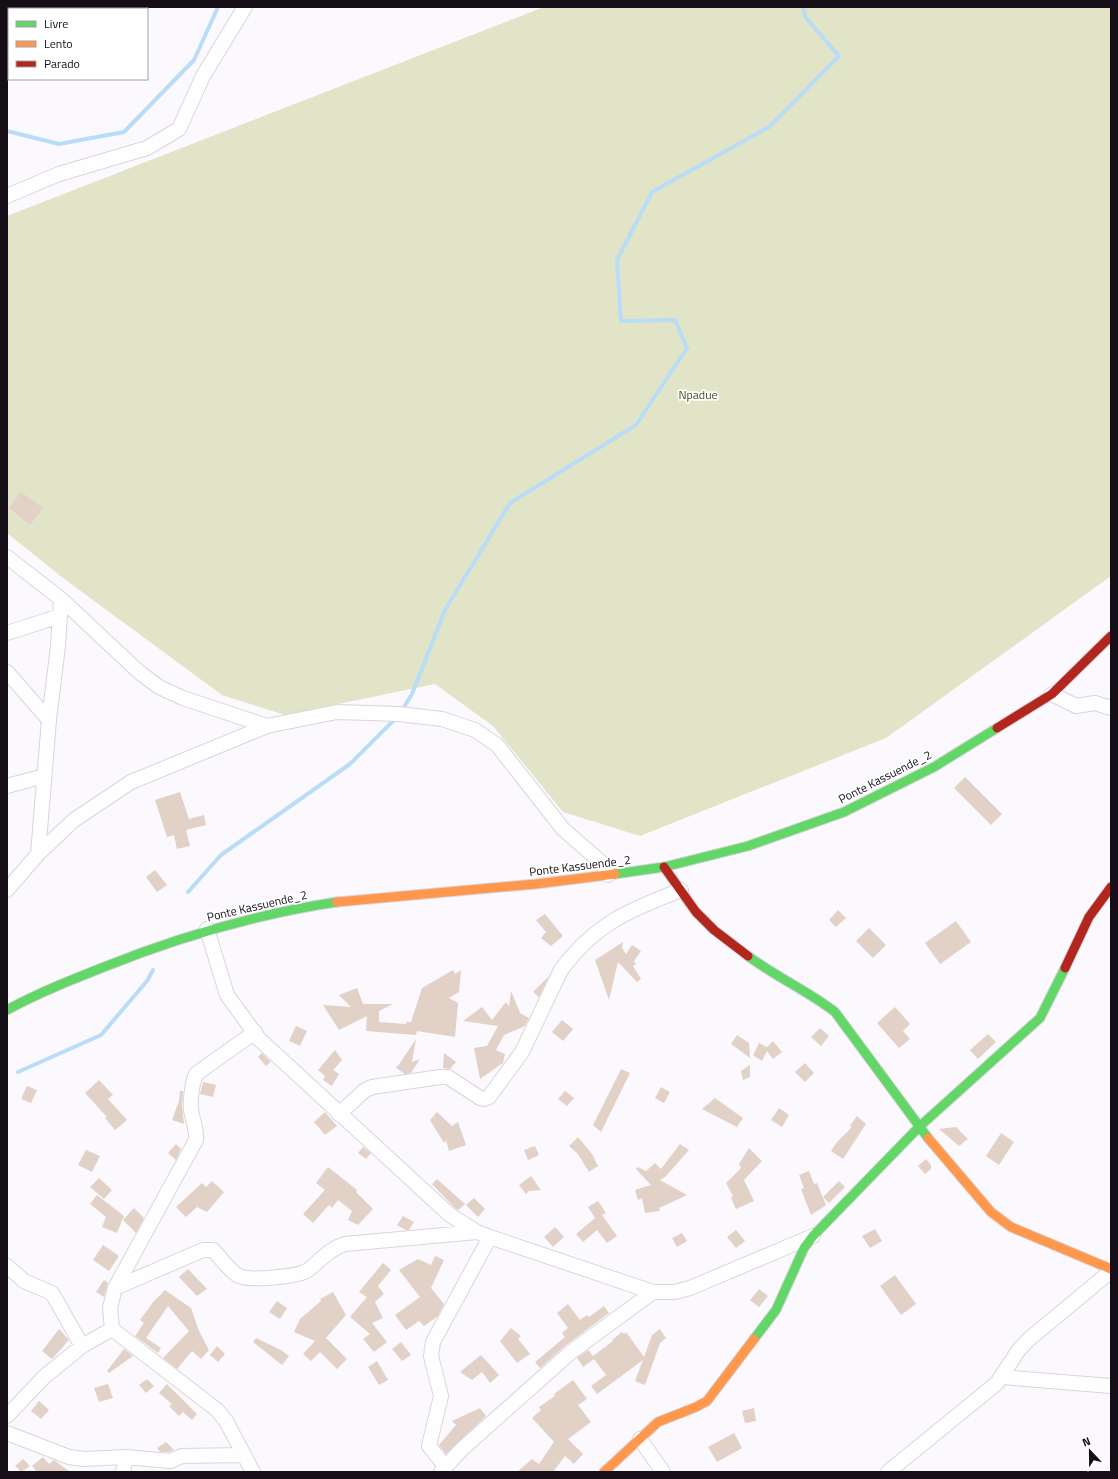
<svg xmlns="http://www.w3.org/2000/svg" width="1118" height="1479" viewBox="0 0 1118 1479" font-family="'Titillium Web',sans-serif">
  <style>
    .green { fill: #e1e4c7 }
    .lines { fill: none; stroke-linecap: round; stroke-linejoin: round }
    .stream { stroke: #b9dcf7; stroke-width: 4 }
    .building { fill: #e1d1c6 }
    .street-casing { stroke: #d9d5dc; stroke-width: 16 }
    .fast-casing { stroke: #d9d5dc; stroke-width: 11 }
    .slow-casing { stroke: #d9d5dc; stroke-width: 11 }
    .jam-casing { stroke: #d9d5dc; stroke-width: 11 }
    .street { stroke: #fefeff; stroke-width: 14 }
    .fast { stroke: #63d668; stroke-width: 9 }
    .slow { stroke: #ff974d; stroke-width: 9 }
    .jam { stroke: #b3261e; stroke-width: 9 }
    .labels { text-anchor: middle; stroke-width: 3.5; stroke-linejoin: round; paint-order: stroke }
    .park-label { font-size: 12px; fill: #474c22; stroke: #fff }
    .street-label { font-size: 12px; fill: #150e17; stroke: #fff }
  </style>
  <rect width="100%" height="100%" fill="#fbf9fd"/>
  <path class="green" d="M544,7H1111V576L886,738L640,836L563,812L493,726L435,684L285,715L222,695L63,578L7,533V216Z"/>
  <g class="lines">
    <path class="stream" d="M7,131L59,144L124,132L194,60L218,7
      M401,712L412,694L445,610L510,503L636,425L687,348L675,320L621,321L617,260L652,192L769,127L839,56L806,18L803,7
      M188,892L221,855L350,764L397,717
      M18,1072L101,1035L147,981L153,970"/>
  </g>
  <path class="building" d="M21,492L43,508L30,525L9,508Z
    M965,777L1002,814L991,825L954,788Z
    M180,792L189,819L204,815L206,825L186,830L190,846L177,849L174,835L167,837L155,800Z
    M155,870L167,885L157,892L146,877Z
    M838,910L846,918L836,927L829,920Z
    M545,914L563,936L551,946L541,938L546,932L536,920Z
    M956,921L971,942L940,964L925,943Z
    M869,928L886,945L873,958L856,941Z
    M623,942L622,948L626,954L632,945L641,951L634,961L636,964L633,966L641,979L637,982L618,962L609,1000L595,960Z
    M453,970L455,974L461,970L459,992L449,998L458,1003L455,1037L417,1031L416,1035L366,1031L367,1016L339,1030L323,1005L351,1007L339,995L357,988L363,1004H393L379,1011V1022L406,1024V1022H411L422,988Z
    M549,976L539,997L533,992Z
    M511,991L520,1013L529,1018L525,1026L504,1035L496,1050L505,1054L503,1063L480,1079L474,1048L487,1046L498,1026L463,1021L482,1007L492,1020L506,1002L509,1006Z
    M895,1007L910,1024L903,1031L910,1039L899,1048L877,1023Z
    M562,1020L573,1029L563,1041L552,1032Z
    M296,1026L307,1031L300,1046L289,1041Z
    M820,1028L829,1036L821,1046L811,1037Z
    M988,1034L996,1042L978,1059L970,1050Z
    M737,1035L749,1043L750,1058L731,1044Z
    M416,1039L412,1062L420,1059L411,1073L405,1074L395,1067L398,1066Z
    M773,1041L782,1052L773,1059L767,1051L762,1061L753,1055L759,1043L767,1047Z
    M335,1050L342,1060L333,1070L339,1074L332,1086L323,1080L325,1076L318,1070Z
    M262,1053L271,1062L266,1066L258,1057Z
    M444,1053L456,1062L450,1069L443,1068Z
    M805,1063L814,1073L805,1082L795,1072Z
    M750,1065V1077L743,1080L741,1071Z
    M621,1069L630,1073L601,1132L593,1125Z
    M99,1080L113,1095L108,1099L127,1120L115,1130L105,1118L107,1117L85,1093Z
    M203,1082L216,1085L213,1097L200,1094Z
    M27,1086L37,1090L31,1103L21,1099Z
    M661,1087L670,1092L664,1103L655,1098Z
    M180,1091H183L182,1106L184,1124L172,1120L179,1101Z
    M565,1091L574,1098L567,1106L558,1099Z
    M715,1098L743,1118L737,1127L702,1109Z
    M779,1108L789,1115L782,1127L771,1120Z
    M325,1112L337,1126L325,1135L314,1122Z
    M437,1112L452,1126L458,1122L466,1145L449,1151L446,1140L444,1143L430,1120Z
    M857,1116L866,1124L843,1159L831,1151L837,1142L852,1127L850,1126Z
    M956,1127L968,1139L959,1146L939,1129Z
    M1001,1133L1014,1142L999,1165L986,1156Z
    M578,1137L592,1154L598,1166L589,1172L578,1154L569,1146Z
    M176,1144L181,1149L176,1160L168,1153Z
    M680,1144L689,1150L666,1176L660,1180L687,1195L659,1208L660,1211L645,1213L642,1198L638,1200L635,1190L651,1185L636,1169L638,1167L646,1171L655,1163L661,1169Z
    M535,1146L539,1155L528,1160L524,1150Z
    M363,1147L371,1153L366,1159L358,1153Z
    M749,1148L762,1161L744,1180L754,1201L736,1209L731,1198L733,1196L726,1183L741,1168L739,1164Z
    M86,1150L100,1156L92,1172L78,1165Z
    M926,1159L931,1165V1169L925,1174L918,1166Z
    M328,1167L357,1190L356,1192L373,1209L358,1225L348,1220L352,1211L338,1200L332,1208L329,1205L313,1223L303,1214L325,1190L316,1183Z
    M809,1171L814,1184L817,1183L826,1205L811,1215L801,1189L804,1188L799,1175Z
    M531,1176L541,1190L529,1191L526,1194L519,1185Z
    M99,1178L112,1190L104,1199L90,1187Z
    M437,1179L465,1204L458,1210L455,1208L432,1184Z
    M212,1181L224,1192L207,1212L197,1207L186,1217L176,1207L202,1183L206,1187Z
    M839,1181L845,1187L829,1203L823,1197Z
    M97,1195L124,1216L117,1233L102,1227L106,1217L90,1204Z
    M474,1198L485,1209L478,1217L466,1205Z
    M598,1201L606,1213L602,1215L617,1236L607,1243L597,1230L583,1242L576,1234L595,1218L588,1207Z
    M134,1208L144,1218L136,1233L123,1220Z
    M403,1216L414,1222L409,1230H406L397,1225Z
    M555,1227L564,1237L553,1247L544,1237Z
    M875,1229L882,1241L870,1248L862,1236Z
    M736,1230L745,1241L736,1248L727,1237Z
    M682,1233L687,1241L677,1247L672,1238Z
    M103,1245L119,1256L109,1271L93,1260Z
    M435,1256L444,1260L431,1288L444,1304L438,1316L424,1326L419,1321L406,1330L395,1315L420,1297L399,1270L418,1259L431,1265Z
    M383,1263L391,1270L378,1286L384,1294L375,1302L383,1318L372,1323L387,1342L374,1352L363,1339L370,1334L350,1317L367,1297L359,1292Z
    M188,1269L207,1289L197,1296L179,1277Z
    M895,1275L916,1304L901,1315L880,1286Z
    M104,1280L108,1283L104,1297L96,1292Z
    M759,1289L768,1296L759,1307L750,1300Z
    M165,1290L191,1308L199,1331L209,1350L201,1359L192,1351L177,1369L163,1358L189,1331L168,1306L146,1338L161,1348L158,1353L135,1336L144,1323L140,1320L154,1301Z
    M333,1292L346,1315L326,1338L347,1359L337,1369L320,1352L311,1361L303,1354L315,1341L294,1332L300,1319L321,1301L320,1299Z
    M277,1301L287,1308L280,1319L269,1312Z
    M568,1304L580,1320L587,1315L589,1317L604,1306L609,1313L566,1345L540,1368L535,1362L565,1337L562,1333L568,1328L557,1313Z
    M511,1328L521,1336L518,1339L530,1354L517,1363L500,1341Z
    M59,1329L69,1340L52,1359L42,1351Z
    M660,1329L666,1338L660,1343L645,1385L635,1381L643,1360L597,1394L591,1386L606,1375L594,1359L583,1367L577,1358L588,1350L593,1356L613,1341L612,1340L622,1332L624,1334L626,1332L644,1357L652,1335Z
    M256,1338L281,1350L289,1356L282,1365L253,1342Z
    M401,1342L411,1355L402,1361L392,1349Z
    M217,1346L225,1354L218,1362L210,1355Z
    M124,1349L133,1356L109,1373L107,1371Z
    M481,1355L499,1375L490,1383L482,1372L472,1380L460,1372Z
    M377,1361L388,1380L379,1385L368,1367Z
    M147,1379L154,1386L146,1393L139,1385Z
    M573,1380L587,1399L578,1405L591,1422L568,1439L583,1454L574,1464L565,1456L553,1472H517L532,1459L539,1464L554,1442L532,1418L541,1410L539,1407L555,1396L554,1394Z
    M108,1384L113,1398L99,1402L94,1388Z
    M167,1384L197,1414L192,1420L183,1412L179,1416L169,1406L172,1404L159,1393Z
    M39,1401L49,1410L41,1419L31,1411Z
    M480,1408L486,1416L446,1454L439,1445L456,1425L452,1421Z
    M754,1408L756,1421L745,1423L742,1411Z
    M734,1433L742,1448L717,1462L708,1447Z
    M166,1442L174,1450L169,1452H160L157,1448Z
    M43,1457L49,1464L54,1460L70,1472H37L32,1466Z
    M23,1459L30,1466L21,1472L15,1466Z"/>
  <g class="lines">
    <g class="street-casing">
      <path id="street" d="M7,22L9,28
        M7,196L59,174L147,148L179,129L203,76L245,7
        M7,557L61,599L139,672L159,687L183,698L267,726
        M7,633L60,616
        M7,672L49,720
        M1052,694L1076,706L1095,703L1111,708
        M7,786L44,776
        M38,854L49,720L58,646L61,599
        M7,890L38,854L74,820L131,782L267,726L337,712L399,714L442,719L475,730L497,745L563,829L602,863L608,875
        M207,929L227,995L259,1039L450,1215L477,1232L490,1237L653,1292H675L690,1288L813,1236
        M339,1114L364,1091L372,1087L440,1077H448L480,1098L484,1099L489,1097L522,1052L561,970C595,924 629,910 681,890
        M7,1266L24,1281L52,1293L82,1346L112,1329
        M115,1288L203,1250H213C221,1258 229,1271 239,1276C249,1281 299,1277 308,1270C321,1260 329,1249 345,1244L477,1232
        M1002,1377L1111,1386
        M7,1416L44,1377L82,1346
        M7,1433L69,1457L84,1459L126,1457L170,1461L182,1456L243,1455
        M640,1439L663,1472
        M445,1466L429,1446L441,1396L431,1356L433,1342L490,1237
        M123,1472L126,1457
        M253,1472L226,1421L217,1410L112,1329L110,1308L115,1288L196,1140C197,1130 194,1125 192,1115C189,1105 192,1083 196,1074L255,1032
        M441,1472L462,1449L571,1352L653,1292
        M888,1472L997,1383L1018,1351L1028,1340L1111,1271"/>
    </g>
    <g class="fast-casing">
      <path id="fast" d="M615,874L664,867L748,846L844,812L934,767L997,728
        M748,956C776,977 808,991 835,1012L928,1138
        M7,1010C38,993 71,980 104,967C179,937 256,914 337,902
        M754,1339L776,1310L804,1248L813,1236L919,1127L1040,1018L1065,968"/>
    </g>
    <g class="slow-casing">
      <path id="slow" d="M337,902L536,884L615,874
        M928,1138L991,1212L1011,1227L1111,1269
        M604,1472L658,1422L696,1407L707,1401L754,1339"/>
    </g>
    <g class="jam-casing">
      <path id="jam" d="M997,728L1052,694L1111,636
        M664,867L696,912L714,930L748,956
        M1065,968L1089,917L1111,887"/>
    </g>
    <use href="#street" class="street"/>
    <use href="#fast" class="fast"/>
    <use href="#slow" class="slow"/>
    <use href="#jam" class="jam"/>
  </g>
  <g class="labels">
    <g class="park-label">
      <text x="698" y="399">Npadue</text>
    </g>
    <g class="street-label">
      <text transform="translate(885 777) rotate(-27)" y="4">Ponte Kassuende_2</text>
      <text transform="translate(580 866) rotate(-7)" y="4">Ponte Kassuende_2</text>
      <text transform="translate(257 906) rotate(-13)" y="4">Ponte Kassuende_2</text>
    </g>
  </g>
  <rect width="1118" height="1479" fill="none" stroke="#150e17" stroke-width="16"/>
  <rect x="8" y="8" width="140" height="72" fill="#ffffff" stroke="#a19fa2"/>
  <rect x="16" y="21" width="20" height="6" fill="#63d668" stroke="#a19fa2"/>
  <text x="44" y="28" font-size="12" fill="#150e17">Livre</text>
  <rect x="16" y="41" width="20" height="6" fill="#ff974d" stroke="#a19fa2"/>
  <text x="44" y="48" font-size="12" fill="#150e17">Lento</text>
  <rect x="16" y="61" width="20" height="6" fill="#b3261e" stroke="#a19fa2"/>
  <text x="44" y="68" font-size="12" fill="#150e17">Parado</text>
  <g transform="translate(1090 1451) rotate(338)" stroke="#ffffff" stroke-width="3" paint-order="stroke">
  <path d="M0-3L7 15L0 10L-7 15Z" fill="#150e17"/>
  <text y="-6" font-size="11" font-weight="bold" text-anchor="middle" fill="#150e17">N</text>
  </g>
</svg>
